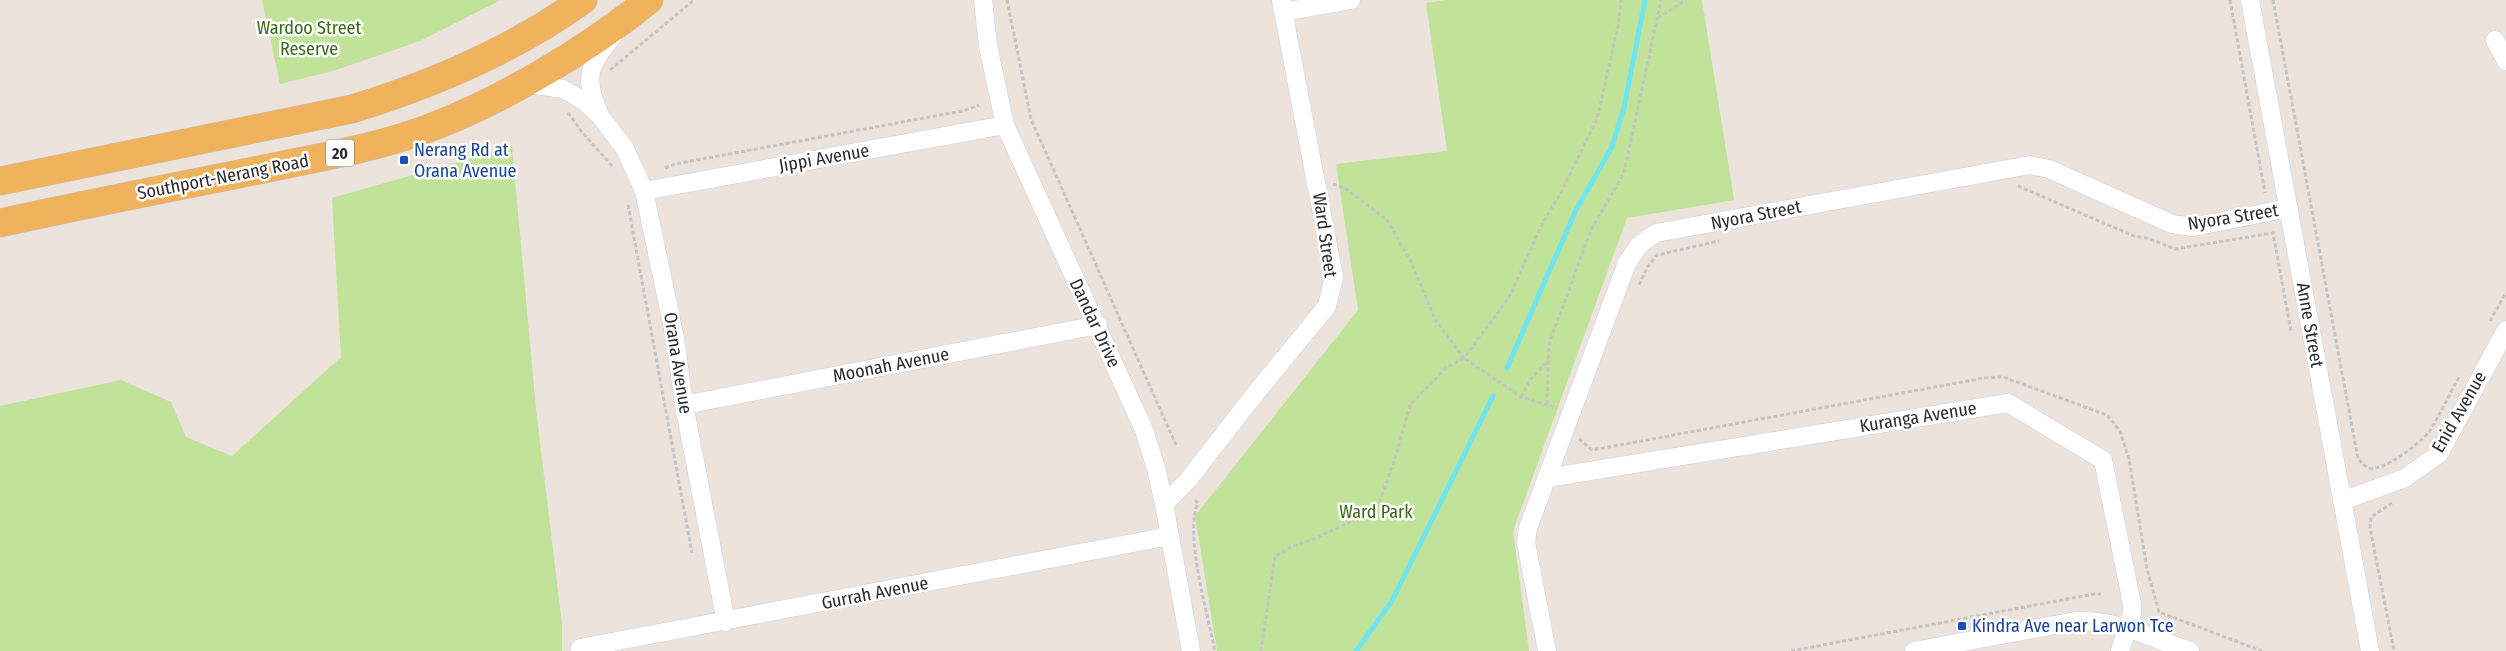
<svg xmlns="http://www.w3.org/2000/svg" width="2506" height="651" viewBox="0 0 2506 651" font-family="'Fira Sans Condensed',sans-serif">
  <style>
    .green { fill: #c0e399 }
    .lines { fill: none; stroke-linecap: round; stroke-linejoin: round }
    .stream { stroke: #6fe6ef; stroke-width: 5 }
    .minor-casing { stroke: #cbd1dc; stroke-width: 19 }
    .primary-casing { stroke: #c4c4c4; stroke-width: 29 }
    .path { stroke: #c4c4c4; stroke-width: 3; stroke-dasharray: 4 2.5; stroke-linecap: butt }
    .minor { stroke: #fff; stroke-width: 18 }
    .primary { stroke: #f1b25d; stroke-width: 28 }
    .transit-dot { fill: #1a4fb4; stroke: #fff; stroke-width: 2 }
    .labels { text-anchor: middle; stroke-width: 5; stroke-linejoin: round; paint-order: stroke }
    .shield { fill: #fff; stroke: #6b6b6b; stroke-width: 1 }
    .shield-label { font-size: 16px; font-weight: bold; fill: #2b2b2b }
    .park-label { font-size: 18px; fill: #39681a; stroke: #fff }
    .transit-label { font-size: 18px; fill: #164399; stroke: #fff; text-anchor: start }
    .street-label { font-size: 18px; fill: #2b2b2b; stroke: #fff }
  </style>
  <rect width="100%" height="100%" fill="#ede3dd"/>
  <path class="green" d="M262,0H501L420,41L333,71L280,84Z
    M1445,0H1702L1734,200L1627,218L1513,531L1529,651H1217L1195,516L1358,310L1336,164L1447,151L1426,3Z
    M512,147L536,409L562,624V651H0V406L121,380L171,402L186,437L232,456L341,357L332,198Z"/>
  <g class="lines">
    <path class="stream" d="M1507,368L1576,210L1612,147L1624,108L1645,0
      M1356,651L1392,601L1493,396"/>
    <g class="minor-casing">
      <path id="minor" d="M983,0L988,46L1005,125L1144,430L1156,468L1164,504L1191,651
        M2250,0L2370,651
        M1283,12L1351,0
        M2495,40L2506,61
        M524,83L563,89L584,101L600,116L625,149L644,191L675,338L684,405L726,622
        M599,113C583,76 589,66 613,36
        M644,191L1005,125
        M684,405L1098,325
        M1547,478L2008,403L2103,460L2132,604V613L2120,651
        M2342,501L2405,478L2439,454L2506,330
        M1164,504L1188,480L1255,394L1327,306L1334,277L1281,0
        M580,648L1170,536
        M1547,651L1526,543L1528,528L1627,263L1639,245L1656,233L2030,165L2049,169L2172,224L2193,227L2289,208
        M1914,651L2076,621C2115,619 2154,639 2190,651"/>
    </g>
    <g class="primary-casing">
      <path id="primary" d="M0,181L352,109C434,84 513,50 583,0
        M0,223C86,204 173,187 259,170C315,158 373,149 427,129C502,101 587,50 649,0"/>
    </g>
    <path class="path" d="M1007,0L1031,119L1176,445
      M2230,0L2265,193
      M2273,0L2358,459C2362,463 2365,467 2370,468C2385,471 2420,443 2429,432C2440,415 2449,395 2459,377
      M1658,18L1686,0
      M610,70L694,0
      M568,113L582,132L613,167
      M665,168L675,164L962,111L979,105
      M1333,184L1346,189L1387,220L1410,260L1436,321L1464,358L1510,296L1540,228L1560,194L1597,119L1619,22L1621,0
      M2018,186L2134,236L2147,238L2175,249L2273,233L2291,331
      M628,205L692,553
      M1639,285L1648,266L1657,255L1719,241
      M2490,321L2506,293
      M1521,397L1530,380L1548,361
      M1547,404L1549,344L1591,230L1624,173L1661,0
      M1579,439L1592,450L1984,378L2003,377L2107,415L2120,431L2129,459L2147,569L2159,612L2262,651
      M1195,500L1198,503C1184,533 1208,616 1215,651
      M2392,503L2371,517L2370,527L2394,651
      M1261,651L1275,556L1293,546L1314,539L1356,519L1380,501L1398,449L1410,405L1446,368L1464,358L1521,397L1557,408
      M1791,651L2094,594H2101"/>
    <use href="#minor" class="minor"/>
    <use href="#primary" class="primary"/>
  </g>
  <g class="transit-dot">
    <rect x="399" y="155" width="10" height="10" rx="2.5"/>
    <rect x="1957" y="621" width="10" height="10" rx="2.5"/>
  </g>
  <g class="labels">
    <rect class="shield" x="326" y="139.5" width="28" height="27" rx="4"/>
    <g class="shield-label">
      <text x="340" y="159">20</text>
    </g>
    <g class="park-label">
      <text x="309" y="34">Wardoo Street<tspan x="309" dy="21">Reserve</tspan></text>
      <text x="1376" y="518">Ward Park</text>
    </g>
    <g class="transit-label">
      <text x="414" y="156">Nerang Rd at<tspan x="414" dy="21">Orana Avenue</tspan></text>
      <text x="1972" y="632">Kindra Ave near Larwon Tce</text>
    </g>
    <g class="street-label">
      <text transform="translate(824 158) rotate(-10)" y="6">Jippi Avenue</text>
      <text transform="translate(223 177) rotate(-11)" y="6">Southport-Nerang Road</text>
      <text transform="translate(1756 215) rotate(-11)" y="6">Nyora Street</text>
      <text transform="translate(2233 217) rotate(-9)" y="6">Nyora Street</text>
      <text transform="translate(1325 235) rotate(82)" y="6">Ward Street</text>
      <text transform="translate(1095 323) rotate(65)" y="6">Dandar Drive</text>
      <text transform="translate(2310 325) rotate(80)" y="6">Anne Street</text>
      <text transform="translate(678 363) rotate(81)" y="6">Orana Avenue</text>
      <text transform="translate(891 365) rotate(-11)" y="6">Moonah Avenue</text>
      <text transform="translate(2459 412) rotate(-60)" y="6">Enid Avenue</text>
      <text transform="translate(1918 417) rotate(-9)" y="6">Kuranga Avenue</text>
      <text transform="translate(875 593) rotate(-11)" y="6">Gurrah Avenue</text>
    </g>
  </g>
</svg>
